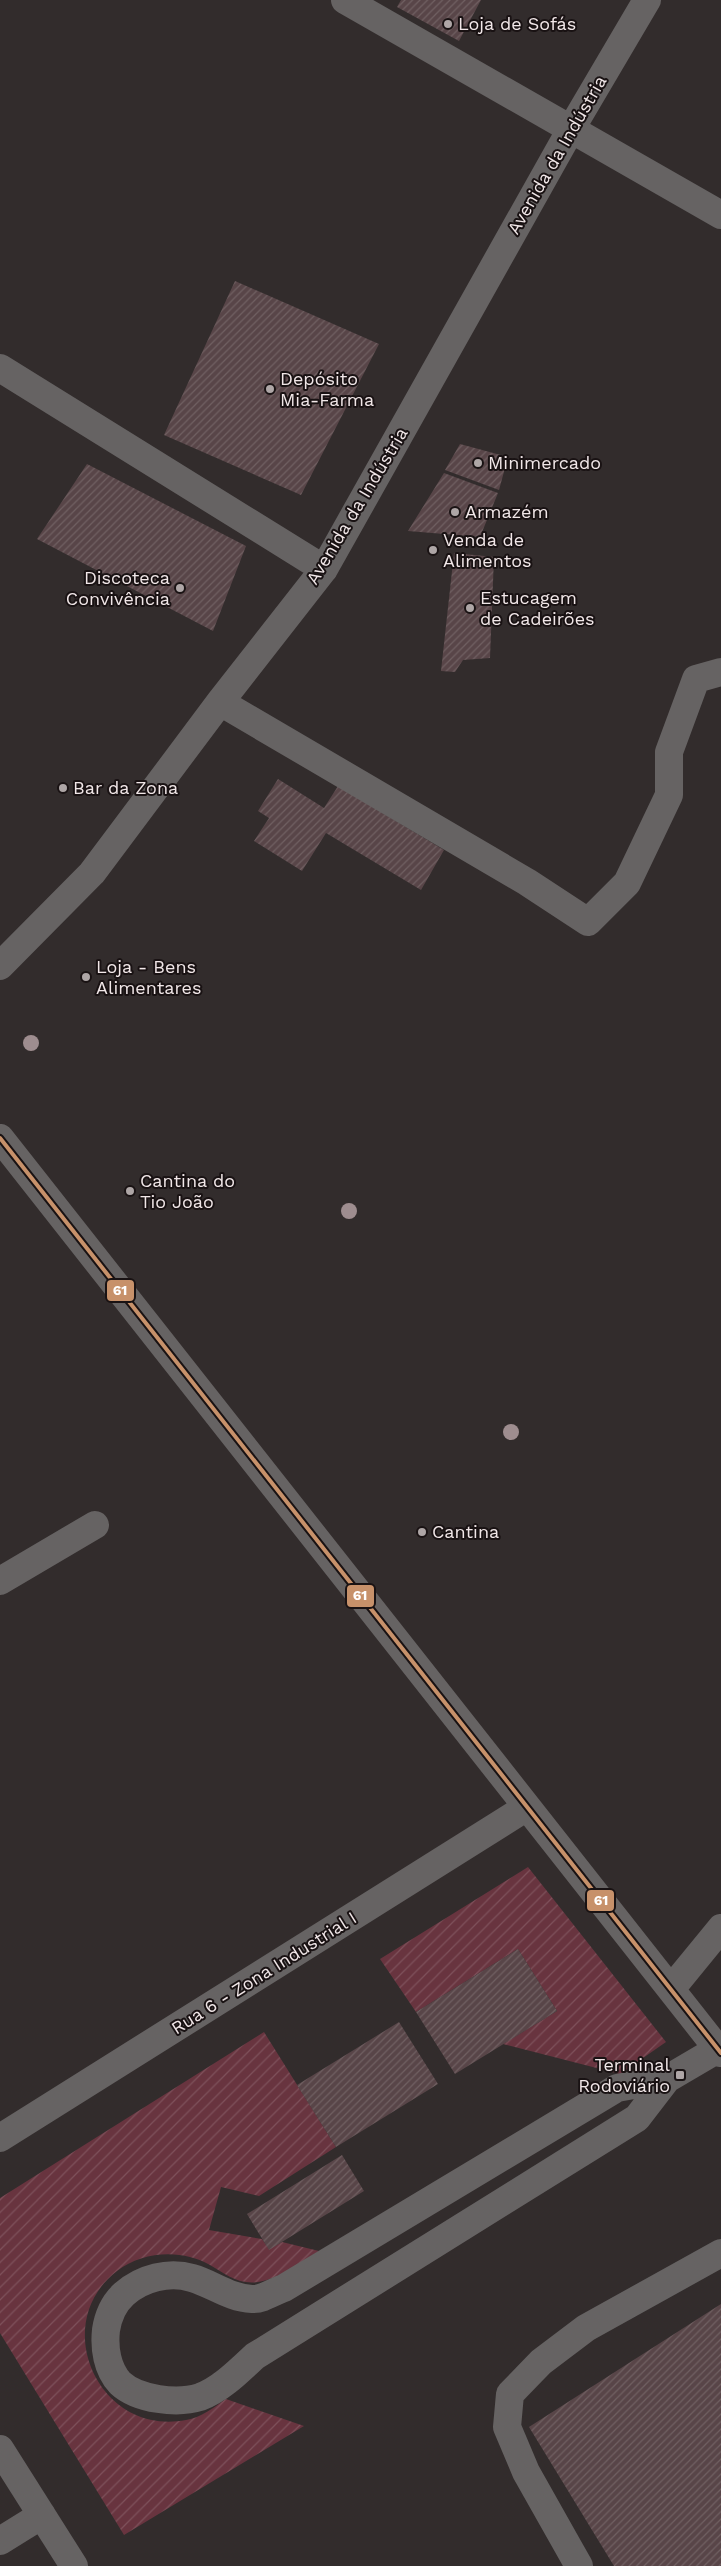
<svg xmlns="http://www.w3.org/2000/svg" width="721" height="2566" viewBox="0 0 721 2566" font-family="'Work Sans',sans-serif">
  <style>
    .garden { fill: url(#garden-furrows) }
    .building { fill: url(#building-hatch) }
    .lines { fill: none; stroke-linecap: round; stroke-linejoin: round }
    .minor { stroke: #666363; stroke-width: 28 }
    .bus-1-casing { stroke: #191213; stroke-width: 8 }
    .bus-1 { stroke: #c7916a; stroke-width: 4 }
    .tree { fill: #9e8d8f }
    .poi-dot { fill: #aea6a6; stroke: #191213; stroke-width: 2 }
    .labels { text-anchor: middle; stroke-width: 4; stroke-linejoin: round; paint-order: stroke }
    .poi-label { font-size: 18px; fill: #f1e7e8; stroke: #191213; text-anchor: start }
    .street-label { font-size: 18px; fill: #f1e7e8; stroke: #191213 }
    .line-badge { stroke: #191213; stroke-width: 2 }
    .badge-label { font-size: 14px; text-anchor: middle; font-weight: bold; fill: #fff }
  </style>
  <defs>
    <pattern id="garden-furrows" width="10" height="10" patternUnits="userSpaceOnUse" patternTransform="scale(1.25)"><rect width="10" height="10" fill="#68343f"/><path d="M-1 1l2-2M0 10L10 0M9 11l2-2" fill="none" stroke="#7e515b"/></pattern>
    <pattern id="building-hatch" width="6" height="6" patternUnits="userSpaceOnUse" patternTransform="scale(1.25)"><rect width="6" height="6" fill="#584548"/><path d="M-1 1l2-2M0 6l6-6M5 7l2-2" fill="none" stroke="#706062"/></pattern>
  </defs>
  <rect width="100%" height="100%" fill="#322c2c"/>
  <path class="garden" d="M528,1867L666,2042L620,2074L503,2044L557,2011L518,1949L416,2012L380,1959Z
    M264,2032L336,2147L259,2196L221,2187L209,2230L262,2239L269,2249L282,2242L319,2251C301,2262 279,2279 258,2282C239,2285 225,2274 210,2265C182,2249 143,2251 117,2271C48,2324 99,2437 186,2420C201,2418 214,2407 226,2399L304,2426L124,2535L0,2333V2198Z"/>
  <path class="building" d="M401,0H481L459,41L397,7Z
    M235,281L379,344L301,495L164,435Z
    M460,444L508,457L499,490L445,470Z
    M87,464L246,546L213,631L37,539Z
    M444,473L498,493L480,537L408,531Z
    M454,553L494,557L490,658L463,660L455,672L441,671Z
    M278,779L324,808L338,786L444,850L421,890L326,833L302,871L254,841L269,818L258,811Z
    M518,1949L557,2011L455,2074L416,2012Z
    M399,2022L438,2084L336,2147L297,2085Z
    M342,2155L364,2191L269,2250L247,2214Z
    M721,2304V2566H614L529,2427Z"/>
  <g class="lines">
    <path class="minor" d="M345,0L721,215
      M0,368L324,569
      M220,702L527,882L588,922L627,883L669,795V752L696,679L721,672
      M0,966L92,873L220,702L324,569L571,129L647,0
      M0,1138L721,2053
      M0,1581L95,1525
      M671,1989L721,1928
      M667,2079L637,2118L255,2356C239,2371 220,2390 200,2397C178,2404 138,2400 120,2383C107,2369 104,2348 106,2330C108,2317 114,2303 124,2294C142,2278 169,2271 192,2278C213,2284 229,2298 252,2299C262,2300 275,2291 284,2288L617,2088L667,2079L718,2049
      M0,2138L527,1807
      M0,2449L74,2566
      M0,2541L42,2515
      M579,2566L526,2472L507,2427L510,2394L541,2362L586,2328L721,2253"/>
    <g class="bus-1-casing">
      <path id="bus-1" d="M0,1138L721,2053"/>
    </g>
    <use href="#bus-1" class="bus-1"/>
  </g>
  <g class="tree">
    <circle cx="31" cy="1043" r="8"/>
    <circle cx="349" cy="1211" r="8"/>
    <circle cx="511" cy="1432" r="8"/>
  </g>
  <g class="poi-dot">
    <circle cx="448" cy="24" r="5"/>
    <circle cx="270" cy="389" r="5"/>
    <circle cx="478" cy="463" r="5"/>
    <circle cx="455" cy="512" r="5"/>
    <circle cx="433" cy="550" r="5"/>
    <circle cx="180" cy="588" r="5"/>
    <circle cx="470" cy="608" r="5"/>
    <circle cx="63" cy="788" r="5"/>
    <circle cx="86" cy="977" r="5"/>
    <circle cx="130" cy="1191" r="5"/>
    <circle cx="422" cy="1532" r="5"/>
    <rect x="675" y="2070" width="10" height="10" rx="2.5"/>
  </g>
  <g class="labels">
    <g class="poi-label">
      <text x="458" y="30">Loja de Sofás</text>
      <text x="280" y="385">Depósito<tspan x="280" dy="21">Mia-Farma</tspan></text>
      <text x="488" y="469">Minimercado</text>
      <text x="465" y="518">Armazém</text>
      <text x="443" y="546">Venda de<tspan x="443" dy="21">Alimentos</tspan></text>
      <text x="170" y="584" text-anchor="end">Discoteca<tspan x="170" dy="21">Convivência</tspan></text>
      <text x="480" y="604">Estucagem<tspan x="480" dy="21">de Cadeirões</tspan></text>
      <text x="73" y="794">Bar da Zona</text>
      <text x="96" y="973">Loja - Bens<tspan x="96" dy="21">Alimentares</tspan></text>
      <text x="140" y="1187">Cantina do<tspan x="140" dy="21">Tio João</tspan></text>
      <text x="432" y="1538">Cantina</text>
      <text x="670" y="2071" text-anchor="end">Terminal<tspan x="670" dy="21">Rodoviário</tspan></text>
    </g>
    <g class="street-label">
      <text transform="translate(557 155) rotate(-60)" y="6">Avenida da Indústria</text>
      <text transform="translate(357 506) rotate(-59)" y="6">Avenida da Indústria</text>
      <text transform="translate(264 1973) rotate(-32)" y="6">Rua 6 - Zona Industrial I</text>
    </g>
  </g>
  <g class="line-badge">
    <rect x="106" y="1279" width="29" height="23" rx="5" fill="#c7916a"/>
    <rect x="346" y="1584" width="29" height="24" rx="5" fill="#c7916a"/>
    <rect x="586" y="1889" width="29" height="23" rx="5" fill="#c7916a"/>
  </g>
  <g class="badge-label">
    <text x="120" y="1295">61</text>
    <text x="360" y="1600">61</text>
    <text x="601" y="1905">61</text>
  </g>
</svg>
